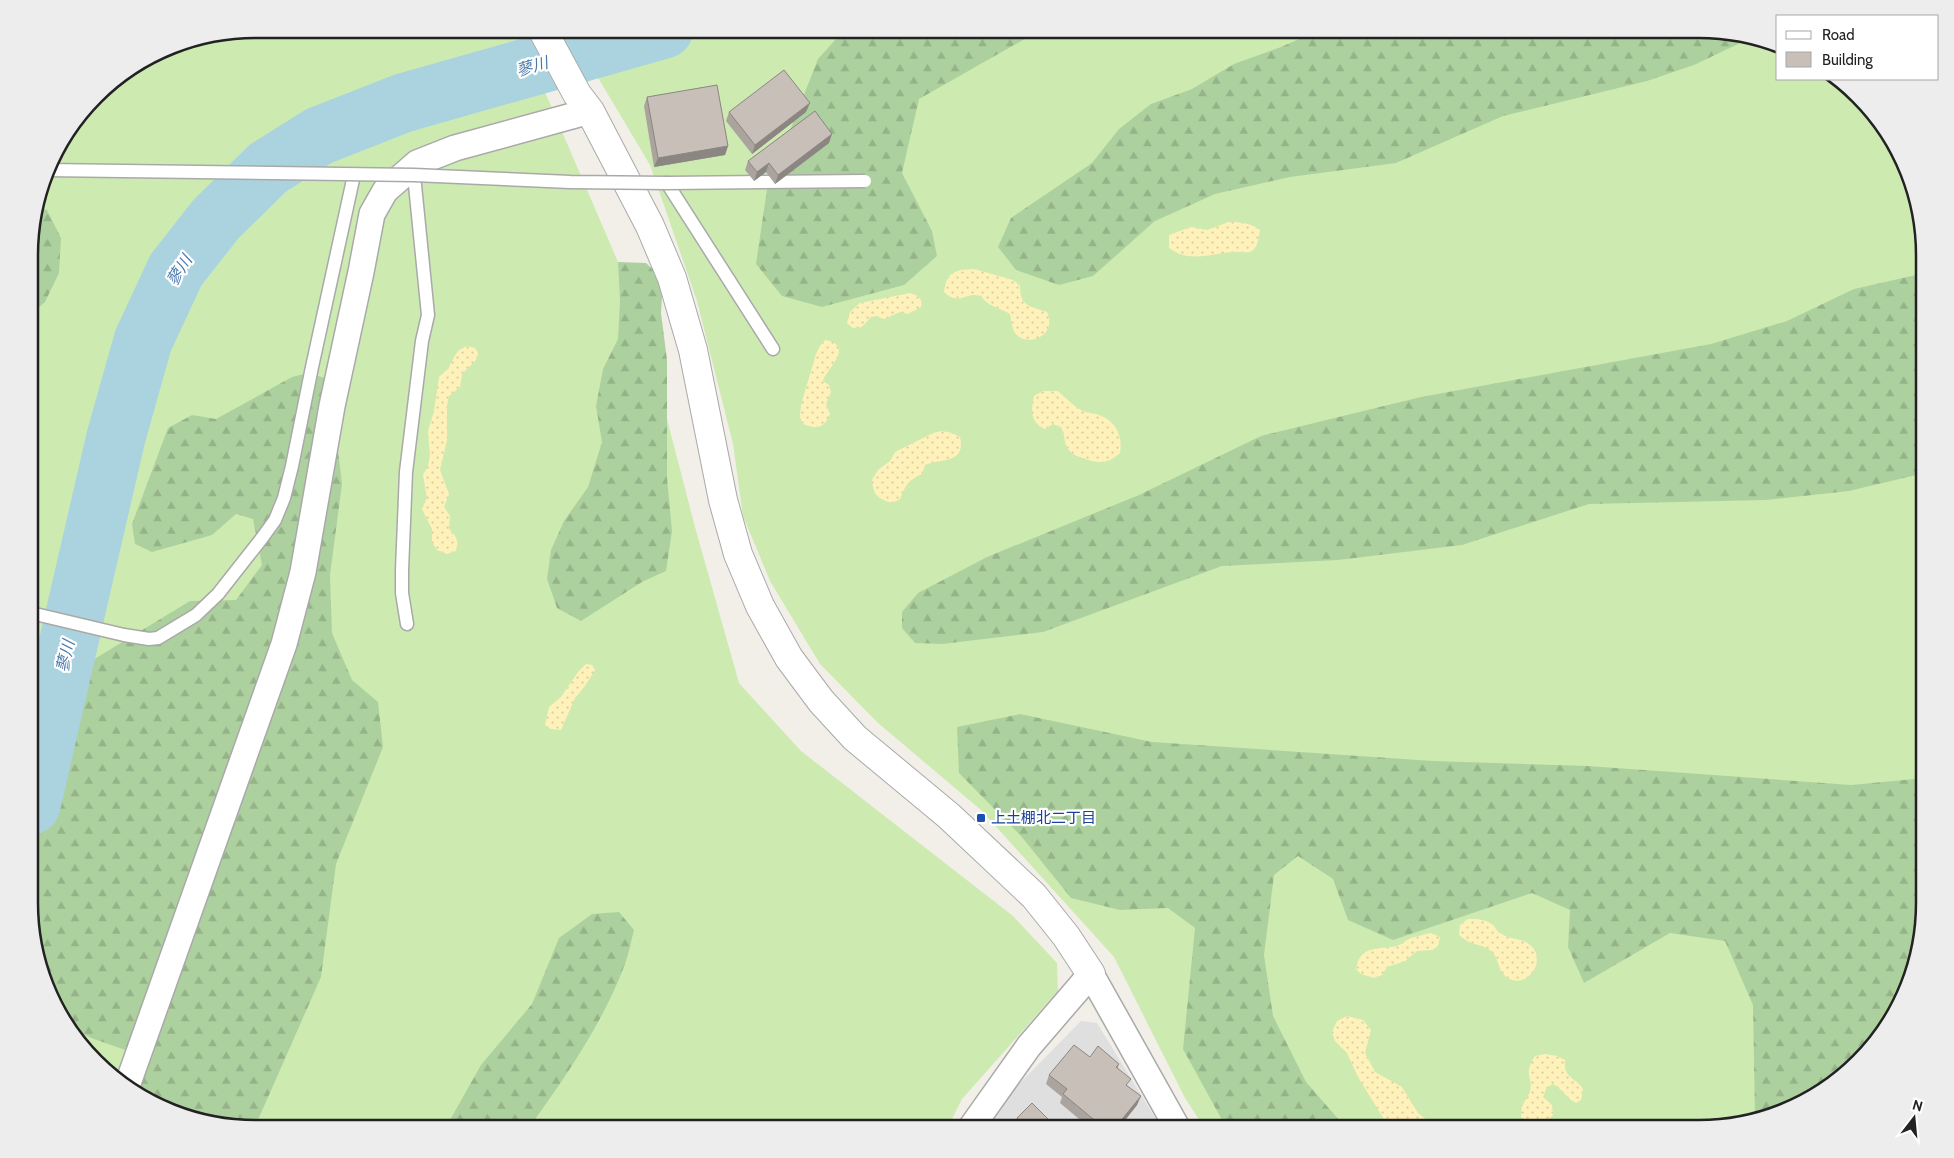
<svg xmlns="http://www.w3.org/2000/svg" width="1954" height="1158" viewBox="0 0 1954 1158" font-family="Cabin,'Noto Sans JP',sans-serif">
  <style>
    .residential { fill: #e0dfdf }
    .grass { fill: #cdebb0 }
    .forest { fill: url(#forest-firs) }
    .sand { fill: url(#sand-dots) }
    .water { fill: url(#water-ripples) }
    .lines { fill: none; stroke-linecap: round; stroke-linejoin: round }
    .river { stroke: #aad3df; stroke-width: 59 }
    .service-casing { stroke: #a9a9a9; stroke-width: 15 }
    .minor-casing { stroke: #a9a9a9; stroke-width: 28 }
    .tertiary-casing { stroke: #a9a9a9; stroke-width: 30 }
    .service { stroke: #fff; stroke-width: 12 }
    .minor { stroke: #fff; stroke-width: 25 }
    .tertiary { stroke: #fff; stroke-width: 28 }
    .service-bridge-casing { stroke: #a9a9a9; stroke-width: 15; stroke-linecap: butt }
    .service-bridge { stroke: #fff; stroke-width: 12 }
    .wall { fill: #aba49e }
    .shaded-wall { fill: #8b8681 }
    .building { fill: #c7bfb8; stroke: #8b8681 }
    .transit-dot { fill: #1a4fb4; stroke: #fff; stroke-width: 2 }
    .labels { text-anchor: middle; stroke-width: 4.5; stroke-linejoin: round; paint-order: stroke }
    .transit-label { font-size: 15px; fill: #164399; stroke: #fff; text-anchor: start }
    .water-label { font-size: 16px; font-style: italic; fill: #4a7aab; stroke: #fff }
    .rim { fill: none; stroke: #222; stroke-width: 2.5 }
  </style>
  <defs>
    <pattern id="forest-firs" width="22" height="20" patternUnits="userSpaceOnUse" patternTransform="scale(1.25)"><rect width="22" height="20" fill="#add19e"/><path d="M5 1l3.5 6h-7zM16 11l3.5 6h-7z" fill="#95b388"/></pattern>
    <pattern id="sand-dots" width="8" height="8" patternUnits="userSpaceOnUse" patternTransform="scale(1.25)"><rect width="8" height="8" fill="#fff1ba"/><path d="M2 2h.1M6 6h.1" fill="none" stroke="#dacea0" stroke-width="1.8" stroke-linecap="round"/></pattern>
    <pattern id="water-ripples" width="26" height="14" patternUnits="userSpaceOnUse" patternTransform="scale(1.25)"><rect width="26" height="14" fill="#aad3df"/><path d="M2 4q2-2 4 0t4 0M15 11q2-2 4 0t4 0" fill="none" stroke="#92b5bf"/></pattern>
  </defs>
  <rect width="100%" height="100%" fill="#f2efe9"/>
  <path class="residential" d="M1081,1021L1097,1023L1162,1129H987L1012,1091Z"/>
  <path class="grass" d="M254,29H518L618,262L634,295L658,334L667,419L695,527L739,683L801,751L1013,916L1057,963L1058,991L962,1099L947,1129H254L195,1121L141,1099L122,1081L125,1075L104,1064L67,1029L31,933V225L52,154L105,85L168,46Z
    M569,29H1700L1759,37L1778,45V79H1838L1859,95L1895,141L1925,239V918L1895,1017L1859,1063L1813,1099L1714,1129H1205L1185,1098L1114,957L981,810L878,723L820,664L770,581L743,516L733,444L697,301L650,165Z"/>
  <path class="forest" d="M845,29H1039L1030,36L919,99L902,173L932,231L937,256L904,285L822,307L782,296L756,264L767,189L818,59Z
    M1322,29H1700L1755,36L1694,65L1647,81L1503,116L1396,163L1290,177L1215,194L1155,221L1093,276L1059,285L1016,270L998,247L1011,218L1092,163L1119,129L1151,104L1192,89L1234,64L1281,47Z
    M36,206L47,210L61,238L59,273L45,302L31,314V225Z
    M618,262L646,263L663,279L661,313L667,360V478L672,531L666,571L642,582L581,621L557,608L547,579L551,550L564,521L588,487L602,442L596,406L603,369L618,339L620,300Z
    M1925,273V473L1849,491L1766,500L1589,504L1462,545L1338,560L1222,566L1043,632L942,644L915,643L902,628V612L918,593L987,557L1139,495L1261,436L1421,397L1711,344L1787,321L1854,289Z
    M308,373L325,378L333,409L342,484L330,575L332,633L352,680L378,702L383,747L336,864L321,977L254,1129L195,1121L141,1099L139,1097L141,1093L134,1053L94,1039L65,1026L31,933V805L53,730L78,679L96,658L190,601L236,600L262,565L253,519L236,514L212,535L152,552L135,544L132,524L168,428L192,415L216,419L292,377Z
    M1020,714L1152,742L1433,761L1588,766L1851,785L1925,778V918L1895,1017L1859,1063L1813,1099L1755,1116L1753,1005L1725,941L1670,933L1584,983L1568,947L1570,910L1532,893L1393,940L1348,920L1333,879L1298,856L1274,875L1264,955L1273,1016L1306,1082L1347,1129H1227L1183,1049L1195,928L1168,908L1120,910L1071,898L1021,836L959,773L957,727Z
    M619,912L634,930C631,941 629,953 625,964C603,1023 565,1078 528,1129H445L481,1065L532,1004L559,938L592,914Z"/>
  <path class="sand" d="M1229,222C1241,222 1251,223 1260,230C1259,237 1258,247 1252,251C1247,254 1238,251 1232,252C1209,254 1189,263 1169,248V235L1191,227L1207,230Z
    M974,269L1013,280L1020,286C1020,307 1030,306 1047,312C1058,337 1026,348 1015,333C1012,329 1011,319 1010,314C999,307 988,307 981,296C965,291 960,307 944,292C947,271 955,270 974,269Z
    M910,293L918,296L922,302L921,307L908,314L900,312L884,319L876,316L871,317L862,327L853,328L847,323L850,312L860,303Z
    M825,340C856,346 826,369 823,381L829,385L831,392L826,404L830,414C824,428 817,430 803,424L800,417L801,405L816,354L820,346Z
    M467,346L475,348L478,353L476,360L462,374L460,387L449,396L447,405V440L440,470L449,494L444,507L450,516L449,529C457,537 459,541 456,551L447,554L437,550L432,542V529L422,509L427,498L423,475L428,466L430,456L428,431L434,411L439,377L448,369L454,357L459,350Z
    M1043,391H1058C1066,398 1073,406 1083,411C1088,413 1094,413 1099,415C1116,421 1123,436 1120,453C1108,464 1098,464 1083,458C1078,457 1073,455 1069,450C1064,444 1065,435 1061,427L1053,424L1045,429C1030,422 1031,411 1034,396Z
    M942,431L952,433L960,437C966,464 941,458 925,465L922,474C907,481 906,485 900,499L892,503C877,498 874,496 872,480L878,470L890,461L895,452L933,433Z
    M586,664L592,665L595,670L585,686L575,698L561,730L551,729L545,725L549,707L561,697L578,672Z
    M1468,919C1477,919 1487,919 1494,926C1497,930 1497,932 1502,934C1511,940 1522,938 1530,945C1549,960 1525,993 1505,976C1497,969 1499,956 1490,950C1479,943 1471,946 1459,935L1460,925Z
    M1431,933L1440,937L1438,946L1432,950L1417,951L1405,961L1387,967L1382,975L1374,978L1361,974L1356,969C1360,944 1379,950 1397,946C1402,944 1406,940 1411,938C1418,936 1424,935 1431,933Z
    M1347,1016L1363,1020L1371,1030L1365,1053L1375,1072L1402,1087L1418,1113L1433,1125L1434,1129H1390L1358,1077L1347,1053L1335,1041L1332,1032L1337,1021Z
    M1545,1054L1557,1056L1565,1060C1563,1078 1575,1077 1583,1089L1581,1100L1576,1103C1566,1098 1563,1089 1553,1084L1547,1087L1543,1097L1552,1105L1553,1115C1540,1129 1535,1130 1521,1117C1521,1101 1526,1103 1530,1091C1534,1076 1522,1076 1535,1056Z"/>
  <path class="water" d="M1669,1119L1692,1123L1705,1129H1587L1594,1125H1616Z"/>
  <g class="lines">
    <path class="river" d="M31,805L116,437L143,341L176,270L216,219L268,168L319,136L403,103L664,29"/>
    <g class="service-casing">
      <path id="service" d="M667,183L773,349
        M31,613L124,635L149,639L158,638L196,615L218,594L262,538L275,520L284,498L292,466L312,367L354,175
        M407,624L402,593V570L406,472L422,341L428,315L414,175"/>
    </g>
    <g class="minor-casing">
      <path id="minor" d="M127,1086L284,644L303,572L332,406L361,272L372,214L385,191L417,163L455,148L590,111
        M970,1129L1029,1046L1091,974L1178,1129"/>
    </g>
    <g class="tertiary-casing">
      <path id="tertiary" d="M542,29L577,94L590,111L650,226L672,278L693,350L723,500L738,554L760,606L789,658L821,701L855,738L949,816L1034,896L1066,936L1091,974"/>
    </g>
    <use href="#service" class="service"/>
    <use href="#minor" class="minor"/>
    <use href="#tertiary" class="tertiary"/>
    <g class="service-bridge-casing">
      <path id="service-bridge" d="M47,170L414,175L570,182L667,183L865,181"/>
    </g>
    <use href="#service-bridge" class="service-bridge"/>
  </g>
  <path class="wall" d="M647,97L728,146L725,155L654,167L644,106Z
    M729,112H806L752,154L726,121Z
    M829,143L775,184L766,172L754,181L745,170L748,161Z
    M1090,1057L1119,1064L1118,1068L1128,1087L1137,1105L1118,1129H1091L1060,1103L1062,1097L1046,1084L1049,1075Z
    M1017,1118L1058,1129H1016L1013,1127Z"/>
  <path class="shaded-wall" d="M810,103L806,112L752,154L755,145Z
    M832,134L829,143L775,184L778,175Z
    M728,146L725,155L654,167L658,158Z
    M769,163L766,172L754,181L757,172Z
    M1141,1096L1137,1105L1118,1129H1114Z"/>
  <path class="building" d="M784,70L810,103L755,145L729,112Z
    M717,85L728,146L658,158L647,97Z
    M815,111L832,134L778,175L769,163L757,172L748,161Z
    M1074,1045L1090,1057L1098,1046L1119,1064L1116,1067L1131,1079L1126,1085L1141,1096L1114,1129H1105L1063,1094L1067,1089L1049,1075Z
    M1032,1103L1058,1129H1028L1017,1118Z"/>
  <rect class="transit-dot" x="976" y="813" width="10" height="10" rx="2.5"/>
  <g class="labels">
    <g class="transit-label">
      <text x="991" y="823">上土棚北二丁目</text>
    </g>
    <g class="water-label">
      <text transform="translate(532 66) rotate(-16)" y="6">蓼川</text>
      <text transform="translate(179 270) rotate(-58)" y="6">蓼川</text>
      <text transform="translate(65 656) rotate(-77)" y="6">蓼川</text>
    </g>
  </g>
  <path d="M0 0H1954V1158H0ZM255 38H1699A217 217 0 0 1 1916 255V903A217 217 0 0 1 1699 1120H255A217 217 0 0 1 38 903V255A217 217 0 0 1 255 38Z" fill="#ededed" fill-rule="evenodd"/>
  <path class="rim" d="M255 38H1699A217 217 0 0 1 1916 255V903A217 217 0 0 1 1699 1120H255A217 217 0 0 1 38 903V255A217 217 0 0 1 255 38Z"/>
  <rect x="1776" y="15" width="162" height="65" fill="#ffffff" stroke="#a7a7a7"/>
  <rect x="1786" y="31" width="25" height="8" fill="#ffffff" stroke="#a7a7a7"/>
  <text x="1822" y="40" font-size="15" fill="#222222">Road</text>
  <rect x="1786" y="52" width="25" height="15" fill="#c7bfb8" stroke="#a7a7a7"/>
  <text x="1822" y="65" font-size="15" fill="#222222">Building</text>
  <g transform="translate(1914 1118) rotate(16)" stroke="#ffffff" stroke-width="4" paint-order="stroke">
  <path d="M0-4L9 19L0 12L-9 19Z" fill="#222222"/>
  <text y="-8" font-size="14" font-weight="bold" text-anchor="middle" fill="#222222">N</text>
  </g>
</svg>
